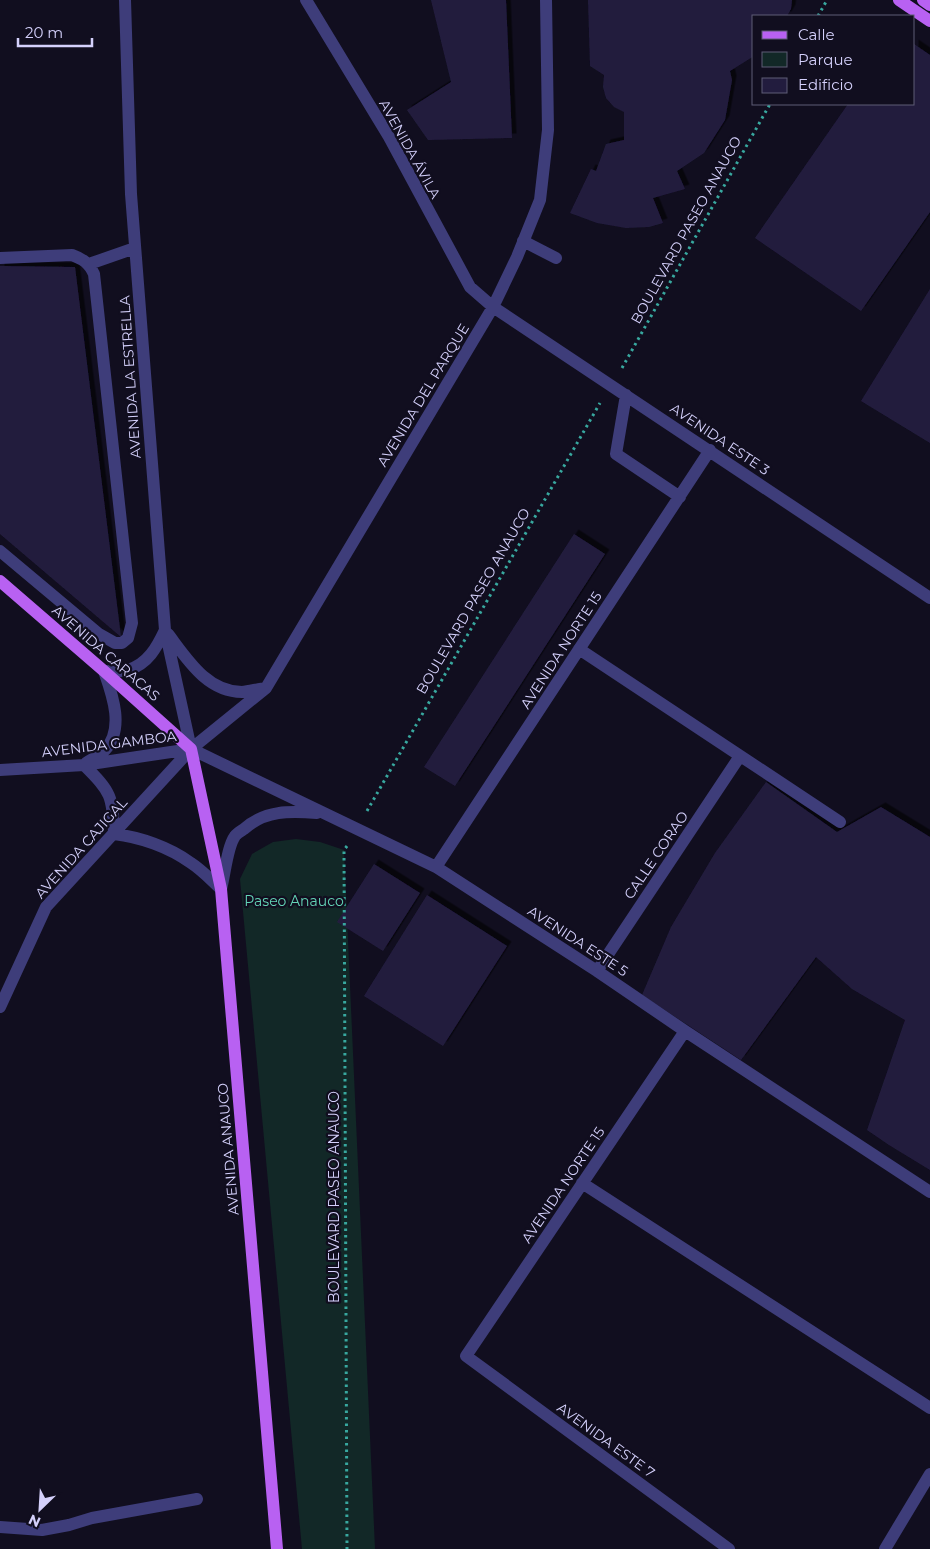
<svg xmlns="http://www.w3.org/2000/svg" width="930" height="1549" viewBox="0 0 930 1549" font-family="Montserrat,sans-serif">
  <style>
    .green { fill: #122827 }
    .building { fill: #221c3e; filter: url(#shadow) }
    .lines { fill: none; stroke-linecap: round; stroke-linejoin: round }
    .path { stroke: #38a89f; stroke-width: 3; stroke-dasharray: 2.5 4; stroke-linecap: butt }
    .minor { stroke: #3e3d7a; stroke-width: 12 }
    .major { stroke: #b861f2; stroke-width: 12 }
    .labels { text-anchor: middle; stroke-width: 4.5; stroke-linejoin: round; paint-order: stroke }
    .street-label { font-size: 14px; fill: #d4d0fb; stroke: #110e1f }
    .park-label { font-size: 14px; fill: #63d4b6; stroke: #110e1f }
  </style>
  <defs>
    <filter id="shadow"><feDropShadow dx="4.5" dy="-4.5" stdDeviation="0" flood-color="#0009"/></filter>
  </defs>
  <rect width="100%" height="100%" fill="#110e1f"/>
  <path class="green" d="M296,839L320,842L344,850L375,1549H302L240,879L252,854L273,842Z"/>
  <path class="building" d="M431,0H506L512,138L428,140L407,110L451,82Z
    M588,0H792L791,9L787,16H754V56L730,71L732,80L725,120L704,153L677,171L685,189L653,198L663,223L649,227L626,228L597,223L570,213L591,169L596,171L606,144L624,140V112L614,107L606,98L603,87L604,75L590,66Z
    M914,44L930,55V212L861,311L755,238L848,104H914Z
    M0,266L75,267L121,637L0,534Z
    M930,289V443L861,401Z
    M574,534L605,554L455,786L424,767Z
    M766,782L837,832L881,807L930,837V1170L889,1145L867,1130L905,1020L852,989L816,957L741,1060L642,995L671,927L715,853Z
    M374,864L420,893L383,951L337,922Z
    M427,895L507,946L443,1046L364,996Z"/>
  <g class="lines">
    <path class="path" d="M818,16L827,0
      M622,368L770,104
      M367,811L600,403
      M347,846L344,850L347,1549"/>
    <path class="minor" d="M125,0L131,194L165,630L191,749
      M306,0L389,137L470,287L493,307L930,598
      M523,241L556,258
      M0,258L72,255C83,259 89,263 94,274L132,623L128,638L122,643H115L99,634L0,551
      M89,264L135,248
      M626,395L616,454L680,497
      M168,634C187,659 207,692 242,692C250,691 258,689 266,688
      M579,649L840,822
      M191,749L436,867L597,971L685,1031L930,1192
      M86,763C92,759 101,755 105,750C125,728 112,694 104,671C112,671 121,672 128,670C148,664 157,647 165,630
      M84,765C111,792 113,796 114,834
      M0,770L84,765L191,749
      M114,834C140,837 169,847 191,863C202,870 211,880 221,889C225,875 227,847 235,836C237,833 241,831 244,829C265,810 290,811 317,813
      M436,867L710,450
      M597,971L740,756
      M0,1007L46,907L191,749L266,688L493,307L517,257L540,200L548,130L546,0
      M685,1031L466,1356L729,1549
      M582,1183L930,1408
      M0,1527L42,1530L69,1525L92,1518L197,1499
      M885,1549L930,1474"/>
    <path class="major" d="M899,0L930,21
      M923,0L930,5
      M0,581L104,671L191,749L221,889L277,1549"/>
  </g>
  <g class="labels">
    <g class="street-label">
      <text transform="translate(410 149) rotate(61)" y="5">AVENIDA ÁVILA</text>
      <text transform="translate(686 230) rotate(-61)" y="5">BOULEVARD PASEO ANAUCO</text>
      <text transform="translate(130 377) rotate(-94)" y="5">AVENIDA LA ESTRELLA</text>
      <text transform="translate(423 395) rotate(-59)" y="5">AVENIDA DEL PARQUE</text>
      <text transform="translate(720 439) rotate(34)" y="5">AVENIDA ESTE 3</text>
      <text transform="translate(473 601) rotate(-60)" y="5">BOULEVARD PASEO ANAUCO</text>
      <text transform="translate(561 650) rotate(-57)" y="5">AVENIDA NORTE 15</text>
      <text transform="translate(106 653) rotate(41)" y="5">AVENIDA CARACAS</text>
      <text transform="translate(109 744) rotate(-7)" y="5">AVENIDA GAMBOA</text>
      <text transform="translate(81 848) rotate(-48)" y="5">AVENIDA CAJIGAL</text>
      <text transform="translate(656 855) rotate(-56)" y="5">CALLE CORAO</text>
      <text transform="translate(578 941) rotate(33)" y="5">AVENIDA ESTE 5</text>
      <text transform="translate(228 1149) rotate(-95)" y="5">AVENIDA ANAUCO</text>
      <text transform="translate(563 1185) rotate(-56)" y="5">AVENIDA NORTE 15</text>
      <text transform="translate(334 1197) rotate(-90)" y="5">BOULEVARD PASEO ANAUCO</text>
      <text transform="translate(606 1440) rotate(36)" y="5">AVENIDA ESTE 7</text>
    </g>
    <g class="park-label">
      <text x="294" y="906">Paseo Anauco</text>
    </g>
  </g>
  <rect x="752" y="15" width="162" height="90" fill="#110e1f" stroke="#5f5c77"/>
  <rect x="762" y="31" width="25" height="8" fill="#b861f2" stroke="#5f5c77"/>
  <text x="798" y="40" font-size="15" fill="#d4d0fb">Calle</text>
  <rect x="762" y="52" width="25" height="15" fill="#122827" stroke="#5f5c77"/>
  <text x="798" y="65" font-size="15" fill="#d4d0fb">Parque</text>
  <rect x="762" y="78" width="25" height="15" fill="#221c3e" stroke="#5f5c77"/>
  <text x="798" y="90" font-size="15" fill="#d4d0fb">Edificio</text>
  <g transform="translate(40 1509) rotate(205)" stroke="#110e1f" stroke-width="4" paint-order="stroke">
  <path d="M0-4L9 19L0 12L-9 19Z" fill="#d4d0fb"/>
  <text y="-8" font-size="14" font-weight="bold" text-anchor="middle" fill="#d4d0fb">N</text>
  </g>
  <path d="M18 38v8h74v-8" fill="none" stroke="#d4d0fb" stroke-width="2.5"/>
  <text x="25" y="38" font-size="15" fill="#d4d0fb" stroke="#110e1f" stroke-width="4" paint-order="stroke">20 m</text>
</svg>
